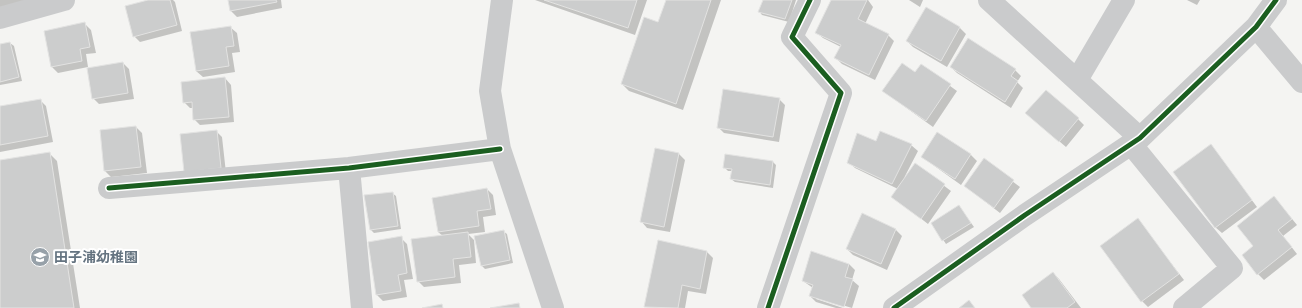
<svg xmlns="http://www.w3.org/2000/svg" width="1302" height="308" viewBox="0 0 1302 308" font-family="'Fira Sans Condensed','Noto Sans JP',sans-serif">
  <style>
    .shadow { fill: #0003 }
    .building { fill: #cccdcd; stroke: #e3e3e2 }
    .lines { fill: none; stroke-linecap: round; stroke-linejoin: round }
    .minor { stroke: #cacbcc; stroke-width: 22 }
    .cycleway-casing { stroke: #fff; stroke-width: 8 }
    .cycleway { stroke: #1b5e20; stroke-width: 5 }
    .labels { text-anchor: middle; stroke-width: 4; stroke-linejoin: round; paint-order: stroke }
    .poi-label { font-size: 14px; font-weight: bold; fill: #657481; stroke: #fff; text-anchor: start }
  </style>
  <rect width="100%" height="100%" fill="#f4f4f2"/>
  <path class="shadow" d="M0,0H31L0,8Z
    M152,0H173L175,2L182,31L140,42L134,36Z
    M229,0H281L282,8L237,17L231,11Z
    M535,0H647L635,35Z
    M667,0H721L683,110L629,91L622,84L659,23Z
    M764,0H796L789,22L762,15L759,11Z
    M832,0H868L873,7L865,24L888,35L894,41L875,80L842,64L836,58L841,47L823,38L816,32Z
    M909,0H923L920,7Z
    M1187,0H1200L1197,5Z
    M926,8L960,28L966,34L947,67L913,47L907,41Z
    M85,24L91,30L96,53L86,54L88,67L58,73L52,67L45,32Z
    M230,27L237,33L240,52L232,53L235,72L203,77L196,71Z
    M10,43L14,46L22,81L0,85V45Z
    M123,63L129,69L134,99L99,104L93,98Z
    M921,65L957,91L933,127L883,91L915,74Z
    M951,67L1015,70L1021,76L1017,82L1023,88L1011,108L957,73Z
    M225,78L231,85L234,122L200,125L194,119V108H190L184,102Z
    M779,99L785,105L779,142L724,133L718,127Z
    M40,100L46,106L53,142L0,152V107Z
    M1033,119H1078L1084,125L1066,147Z
    M136,127L142,133L147,173L111,177L105,171Z
    M216,131L222,137L226,173L191,177Z
    M881,133L911,145L918,151L904,178L915,164L951,191L928,224L893,197L898,189L855,168L849,162L876,143Z
    M1211,145L1257,207L1222,233L1215,227Z
    M49,153L57,161L80,308H0V161Z
    M679,154L685,160L670,232L647,228L641,221Z
    M971,155L977,161L961,185L922,157Z
    M984,160L1020,187L1000,213L965,186Z
    M773,162L776,165L773,188L735,182L731,179L732,171H728L724,167Z
    M487,189L493,195L496,215L483,217L485,232L468,234L474,240L476,263L459,265L461,283L424,287L418,281L443,236L438,232Z
    M392,193L396,196L401,229L374,233L371,230Z
    M1280,204L1297,225L1283,236L1297,254L1264,280L1258,274L1254,247Z
    M959,206L974,227L946,244L932,223Z
    M862,215L896,230L902,236L887,270L853,255L847,249Z
    M1137,219L1184,280L1148,307L1142,301Z
    M503,231L507,234L513,263L485,269L481,265Z
    M401,238L407,244L413,279L404,280L407,297L383,301L377,295Z
    M658,242L707,252L713,258L706,294L688,291L685,308L645,307Z
    M849,264L855,270L852,280L859,286L852,308L816,297V299L843,308H836L816,302L810,296L813,288L803,281Z
    M1053,273L1059,279L1081,308H1033Z"/>
  <path class="building" d="M148,0H170L177,25L133,37L125,6Z
    M228,0H276L277,2L230,11Z
    M544,0H637L628,28Z
    M666,0H711L676,104L621,84L644,17L658,22Z
    M763,0H792L785,19L758,12Z
    M831,0H867L858,19L889,34L869,75L834,58L841,45L815,33Z
    M926,7L960,27L941,61L906,41Z
    M85,22L90,47L80,49L82,61L51,67L44,31Z
    M231,26L234,46L226,47L229,66L196,71L190,32Z
    M968,38L1016,69L1011,76L1018,81L1005,102L950,67Z
    M10,42L19,77L0,82V44Z
    M123,62L128,93L92,99L87,68Z
    M902,63L915,72L921,64L951,84L926,121L882,91Z
    M225,77L229,117L193,120L192,102L183,103L181,82Z
    M723,89L780,98L773,137L717,128Z
    M1046,90L1079,118L1059,142L1025,113Z
    M41,99L48,136L0,145V106Z
    M136,126L141,167L104,171L100,130Z
    M217,130L221,168L184,172L180,134Z
    M880,131L912,144L892,184L847,163L857,133L876,141Z
    M937,132L971,154L955,179L921,157Z
    M1211,144L1252,200L1215,228L1173,172Z
    M655,148L679,153L664,227L640,222Z
    M50,152L74,308H0V160Z
    M725,154L773,161L770,185L730,179L732,169L723,168Z
    M984,158L1014,180L994,208L964,186Z
    M915,163L945,184L921,219L891,197Z
    M487,188L491,209L477,211L479,226L438,232L432,198Z
    M393,192L398,226L370,230L364,195Z
    M1274,196L1292,219L1278,230L1292,247L1257,275L1242,255L1253,246L1237,226Z
    M959,205L971,223L942,241L931,223Z
    M862,213L896,229L881,264L846,249Z
    M1138,218L1179,274L1141,302L1100,246Z
    M504,230L510,260L481,266L474,236Z
    M468,232L471,257L453,259L455,277L417,282L411,239Z
    M402,236L407,273L398,275L401,291L376,295L368,242Z
    M658,240L707,251L700,289L682,285L678,308L644,307Z
    M811,251L849,264L845,277L853,279L844,307L809,296L813,285L802,281Z
    M1053,272L1075,302L1067,308H1031L1022,295Z
    M969,300L975,308H959Z
    M519,303L520,308H490Z
    M442,304L443,308H422Z"/>
  <g class="lines">
    <path class="minor" d="M502,0L490,91L500,149L553,308
      M989,0L1140,138
      M0,18L64,0
      M1256,27L1302,82
      M1077,80L1124,0
      M1131,144L1232,268L1184,308
      M349,168L362,308
      M109,188L349,168L500,149
      M768,308L841,93L792,37L810,0
      M894,308L1025,215L1140,138L1256,27L1276,0"/>
    <g class="cycleway-casing">
      <path id="cycleway" d="M109,188L349,168L500,149
        M768,308L841,93L792,37L810,0
        M894,308L1025,215L1140,138L1256,27L1276,0"/>
    </g>
    <use href="#cycleway" class="cycleway"/>
  </g>
  <defs>
    <g id="school-disc" transform="scale(1)"><circle r="9.5" fill="#97a1a9" stroke="#fff"/><path d="M0-5L7-2L0 1L-7-2ZM-4 1L0 2.5L4 1V4Q0 6-4 4Z" fill="#fff"/></g>
  </defs>
  <g fill-rule="evenodd">
    <use href="#school-disc" x="40" y="257"/>
  </g>
  <g class="labels">
    <g class="poi-label">
      <text x="54" y="262">田子浦幼稚園</text>
    </g>
  </g>
</svg>
